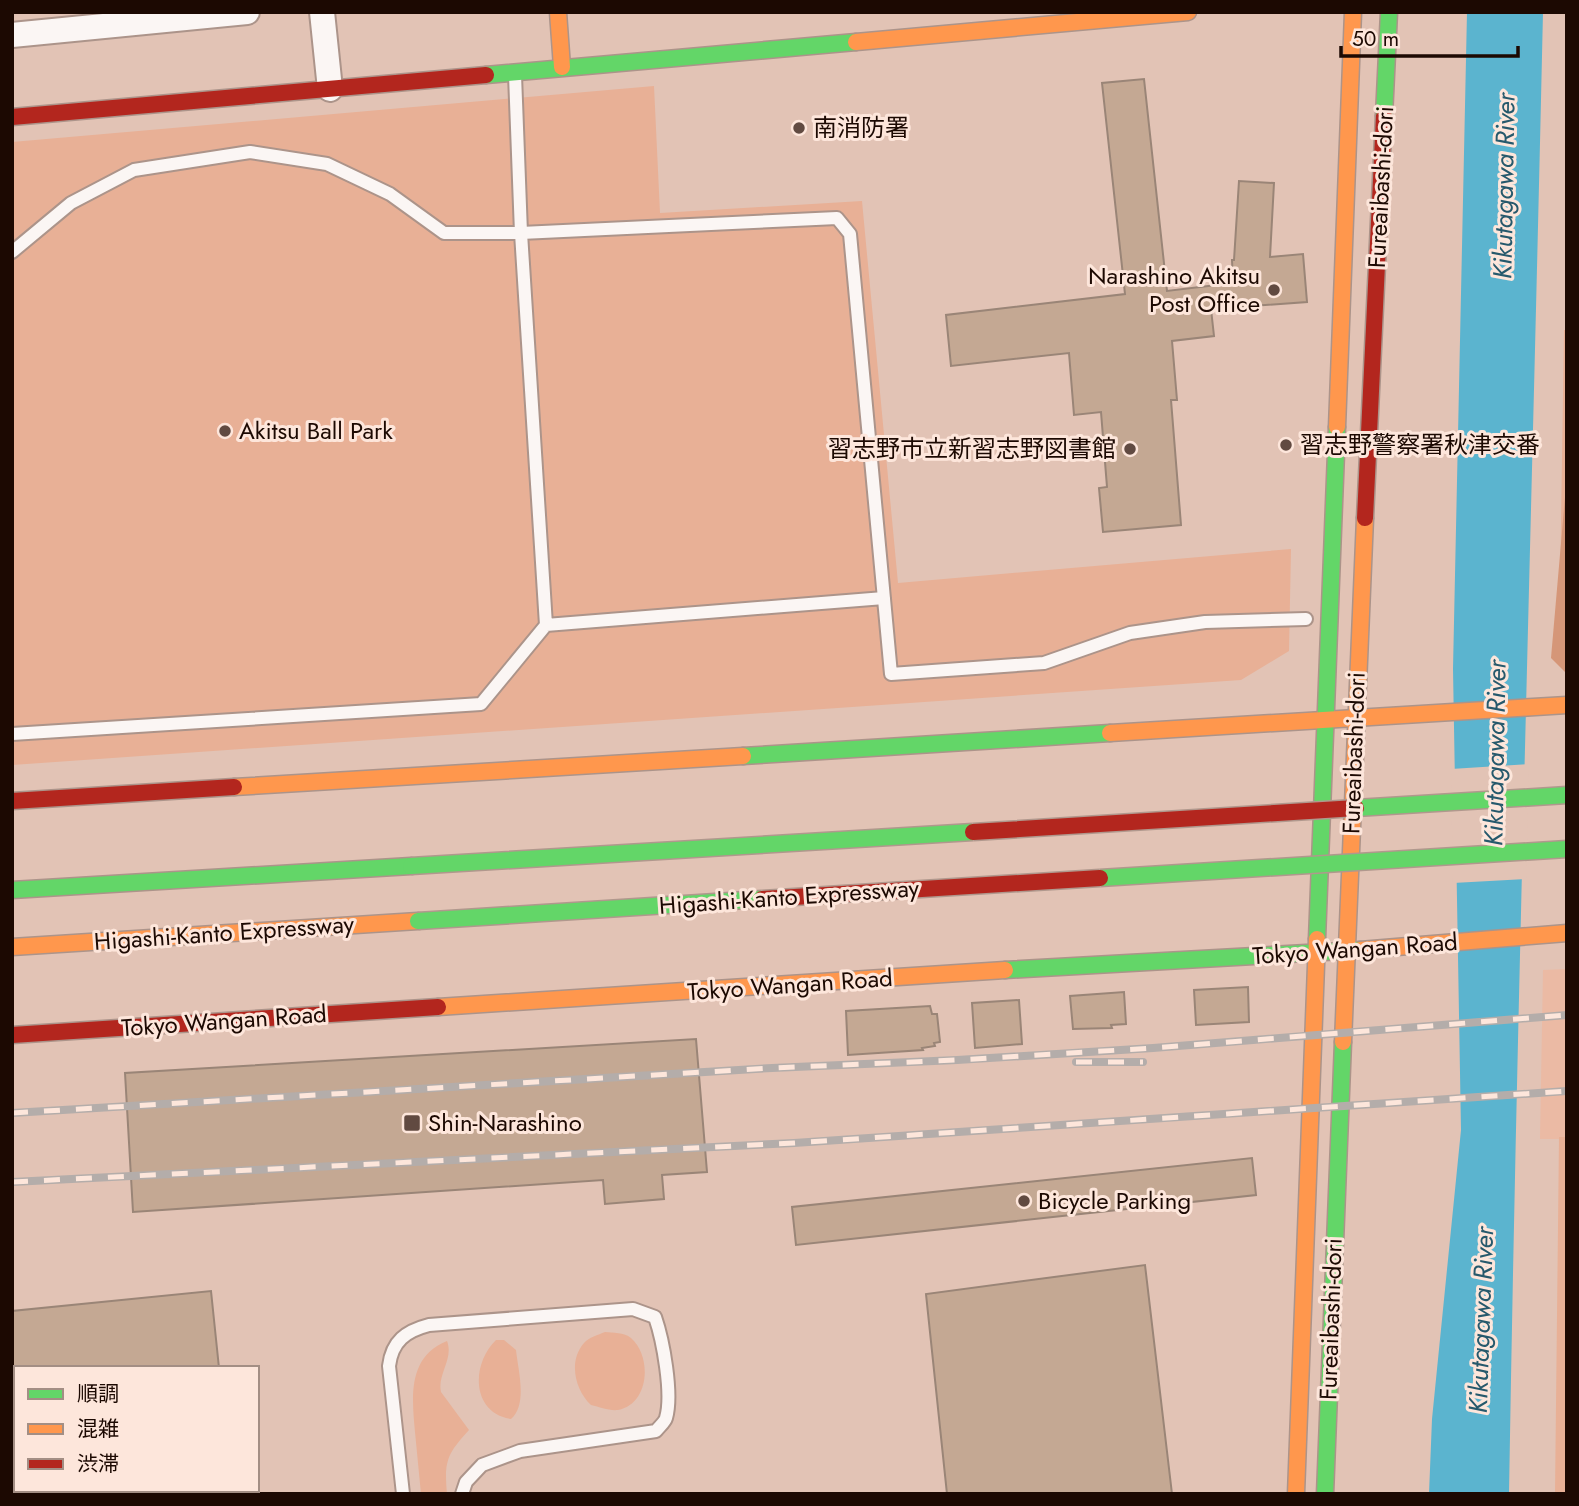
<svg xmlns="http://www.w3.org/2000/svg" width="1579" height="1506" viewBox="0 0 1579 1506" font-family="Jost,'Noto Sans JP',sans-serif">
  <style>
    .built { fill: #ebbaa4 }
    .green { fill: #e8b096 }
    .forest { fill: #d59678 }
    .water { fill: #5bb4cf }
    .pier { fill: #e2c3b5 }
    .building { fill: #c4a893; stroke: #9a8577; stroke-width: 2 }
    .lines { fill: none; stroke-linecap: round; stroke-linejoin: round }
    .lane-casing { stroke: #ac948a; stroke-width: 16 }
    .street-casing { stroke: #ac948a; stroke-width: 28 }
    .fast-casing { stroke: #ac948a; stroke-width: 19 }
    .slow-casing { stroke: #ac948a; stroke-width: 19 }
    .jam-casing { stroke: #ac948a; stroke-width: 19 }
    .lane { stroke: #fbf6f4; stroke-width: 12 }
    .street { stroke: #fbf6f4; stroke-width: 24 }
    .fast { stroke: #63d668; stroke-width: 16 }
    .slow { stroke: #ff974d; stroke-width: 16 }
    .jam { stroke: #b3261e; stroke-width: 16 }
    .rail-casing { stroke: #b4adaa; stroke-width: 8 }
    .rail { stroke: #fde6db; stroke-width: 5; stroke-dasharray: 16; stroke-linecap: butt }
    .fast-bridge-casing { stroke: #b0988d; stroke-width: 19; stroke-linecap: butt }
    .jam-bridge-casing { stroke: #b0988d; stroke-width: 19; stroke-linecap: butt }
    .fast-bridge { stroke: #63d668; stroke-width: 16 }
    .jam-bridge { stroke: #b3261e; stroke-width: 16 }
    .poi-dot { fill: #614a41; stroke: #fde6db; stroke-width: 2.5 }
    .labels { text-anchor: middle; stroke-width: 6; stroke-linejoin: round; paint-order: stroke }
    .poi-label { font-size: 24px; fill: #1c0902; stroke: #fde6db; text-anchor: start }
    .street-label { font-size: 24px; fill: #1c0902; stroke: #fde6db }
    .water-label { font-size: 26px; font-style: italic; fill: #26596c; stroke: #fde6db }
  </style>
  <rect width="100%" height="100%" fill="#e2c3b5"/>
  <path class="built" d="M1567,969V1139H1540L1543,970Z"/>
  <path class="green" d="M654,86L660,213L862,201L898,583L1291,549L1289,651L1241,680L12,765V142Z
    M1564,330H1567V656L1559,653Z
    M1559,1137H1567V1494H1555Z
    M605,1332C613,1333 624,1332 631,1338C652,1356 650,1404 618,1410C609,1411 600,1407 591,1405C575,1390 568,1361 584,1343C589,1337 598,1335 605,1332Z
    M496,1340H504L516,1350C518,1370 528,1404 511,1419C471,1413 471,1364 496,1340Z
    M447,1341C454,1359 437,1374 441,1392L469,1430C447,1454 444,1461 447,1494H421C419,1473 417,1453 415,1432C412,1398 407,1357 447,1341Z"/>
  <path class="forest" d="M1567,474V674L1551,658Z"/>
  <path class="water" d="M1467,12H1543C1532,506 1517,1000 1509,1494H1429L1432,1419L1461,1130L1453,669Z"/>
  <path class="pier" d="M1529,764L1526,879L1453,883L1451,769Z"/>
  <path class="building" d="M1144,79L1167,291L1233,283L1232,260H1234L1239,181L1274,183L1270,257L1303,254L1307,302L1211,309L1214,336L1172,341L1177,400H1171L1181,525L1103,532L1099,488L1107,487L1101,412L1074,415L1069,353L951,366L946,315L1125,294L1102,83Z
    M1248,987L1249,1022L1196,1025L1194,990Z
    M1124,992L1126,1024L1111,1025L1112,1028L1073,1029L1070,996Z
    M1019,1000L1022,1044L975,1048L972,1003Z
    M930,1006L932,1014H937L940,1042L934,1043L935,1046L922,1048L923,1050L848,1055L846,1011Z
    M696,1039L707,1172L662,1175L664,1199L605,1204L603,1180L133,1212L125,1073Z
    M1252,1158L1256,1195L796,1245L792,1207Z
    M1145,1265L1172,1494H947L926,1294Z
    M211,1291L219,1368H12V1311Z"/>
  <g class="lines">
    <g class="lane-casing">
      <path id="lane" d="M12,252L71,203L134,170L250,152L327,164L390,194L444,233H521L837,218L850,234L891,674L1044,663L1130,633L1205,622L1306,619
        M546,625L884,598
        M12,734L481,704L546,625L521,233L515,75
        M403,1494L389,1366C392,1341 406,1331 429,1325L633,1309L655,1317C663,1340 673,1394 666,1418C665,1422 659,1427 656,1431L520,1451L482,1465L466,1482L462,1494"/>
    </g>
    <g class="street-casing">
      <path id="street" d="M322,12L330,89
        M12,35L247,12"/>
    </g>
    <g class="fast-casing">
      <path id="fast" d="M486,75L856,42
        M1384,116L1389,12
        M743,756L1110,733
        M12,890L411,866
        M1317,939L1337,427
        M1005,970L1360,950
        M1325,1494L1343,1042"/>
    </g>
    <g class="slow-casing">
      <path id="slow" d="M558,12L562,67
        M856,42L1188,12
        M1337,427L1353,12
        M1110,733L1567,705
        M234,787L743,756
        M12,947L418,921
        M1360,950L1567,933
        M438,1007L1005,970
        M1343,1042L1365,518
        M1296,1494L1317,939"/>
    </g>
    <g class="jam-casing">
      <path id="jam" d="M12,117L486,75
        M1365,518L1384,116
        M12,801L234,787
        M12,1035L438,1007"/>
    </g>
    <use href="#lane" class="lane"/>
    <use href="#street" class="street"/>
    <use href="#fast" class="fast"/>
    <use href="#slow" class="slow"/>
    <use href="#jam" class="jam"/>
    <g class="rail-casing">
      <path id="rail" d="M1076,1062H1143
        M12,1113L772,1068L957,1060L1153,1048L1567,1015
        M12,1182L794,1143L1567,1091"/>
    </g>
    <use href="#rail" class="rail"/>
    <g class="fast-bridge-casing">
      <path id="fast-bridge" d="M1356,808L1567,795
        M411,866L973,832
        M1100,878L1567,849
        M418,921L762,899"/>
    </g>
    <g class="jam-bridge-casing">
      <path id="jam-bridge" d="M973,832L1356,808
        M762,899L1100,878"/>
    </g>
    <use href="#fast-bridge" class="fast-bridge"/>
    <use href="#jam-bridge" class="jam-bridge"/>
  </g>
  <g class="poi-dot">
    <circle cx="799" cy="128" r="7"/>
    <circle cx="1274" cy="290" r="7"/>
    <circle cx="225" cy="431" r="7"/>
    <circle cx="1286" cy="445" r="7"/>
    <circle cx="1130" cy="449" r="7"/>
    <rect x="403" y="1114" width="18" height="18" rx="3.5"/>
    <circle cx="1024" cy="1201" r="7"/>
  </g>
  <g class="labels">
    <g class="poi-label">
      <text x="813" y="136">南消防署</text>
      <text x="1260" y="284" text-anchor="end">Narashino Akitsu<tspan x="1260" dy="28">Post Office</tspan></text>
      <text x="239" y="439">Akitsu Ball Park</text>
      <text x="1300" y="453">習志野警察署秋津交番</text>
      <text x="1116" y="457" text-anchor="end">習志野市立新習志野図書館</text>
      <text x="428" y="1131">Shin-Narashino</text>
      <text x="1038" y="1209">Bicycle Parking</text>
    </g>
    <g class="street-label">
      <text transform="translate(1381 187) rotate(-87)" y="8">Fureaibashi-dori</text>
      <text transform="translate(1354 753) rotate(-88)" y="8">Fureaibashi-dori</text>
      <text transform="translate(789 897) rotate(-4)" y="8">Higashi-Kanto Expressway</text>
      <text transform="translate(224 933) rotate(-4)" y="8">Higashi-Kanto Expressway</text>
      <text transform="translate(1355 949) rotate(-4)" y="8">Tokyo Wangan Road</text>
      <text transform="translate(790 985) rotate(-4)" y="8">Tokyo Wangan Road</text>
      <text transform="translate(224 1021) rotate(-4)" y="8">Tokyo Wangan Road</text>
      <text transform="translate(1331 1319) rotate(-88)" y="8">Fureaibashi-dori</text>
    </g>
    <g class="water-label">
      <text transform="translate(1504 186) rotate(-89)" y="9">Kikutagawa River</text>
      <text transform="translate(1495 753) rotate(-89)" y="9">Kikutagawa River</text>
      <text transform="translate(1481 1320) rotate(-88)" y="9">Kikutagawa River</text>
    </g>
  </g>
  <rect width="1579" height="1506" fill="none" stroke="#1c0902" stroke-width="28"/>
  <rect x="14" y="1366" width="245" height="126" fill="#fde6db" stroke="#a38e84" stroke-width="2"/>
  <rect x="28" y="1389" width="35" height="10" fill="#63d668" stroke="#a38e84" stroke-width="2"/>
  <text x="77" y="1401" font-size="21" fill="#1c0902">順調</text>
  <rect x="28" y="1424" width="35" height="10" fill="#ff974d" stroke="#a38e84" stroke-width="2"/>
  <text x="77" y="1436" font-size="21" fill="#1c0902">混雑</text>
  <rect x="28" y="1459" width="35" height="10" fill="#b3261e" stroke="#a38e84" stroke-width="2"/>
  <text x="77" y="1471" font-size="21" fill="#1c0902">渋滞</text>
  <path d="M1341 46v10h177v-10" fill="none" stroke="#1c0902" stroke-width="3.5"/>
  <text x="1352" y="46" font-size="21" fill="#1c0902" stroke="#fde6db" stroke-width="5" paint-order="stroke">50 m</text>
</svg>
